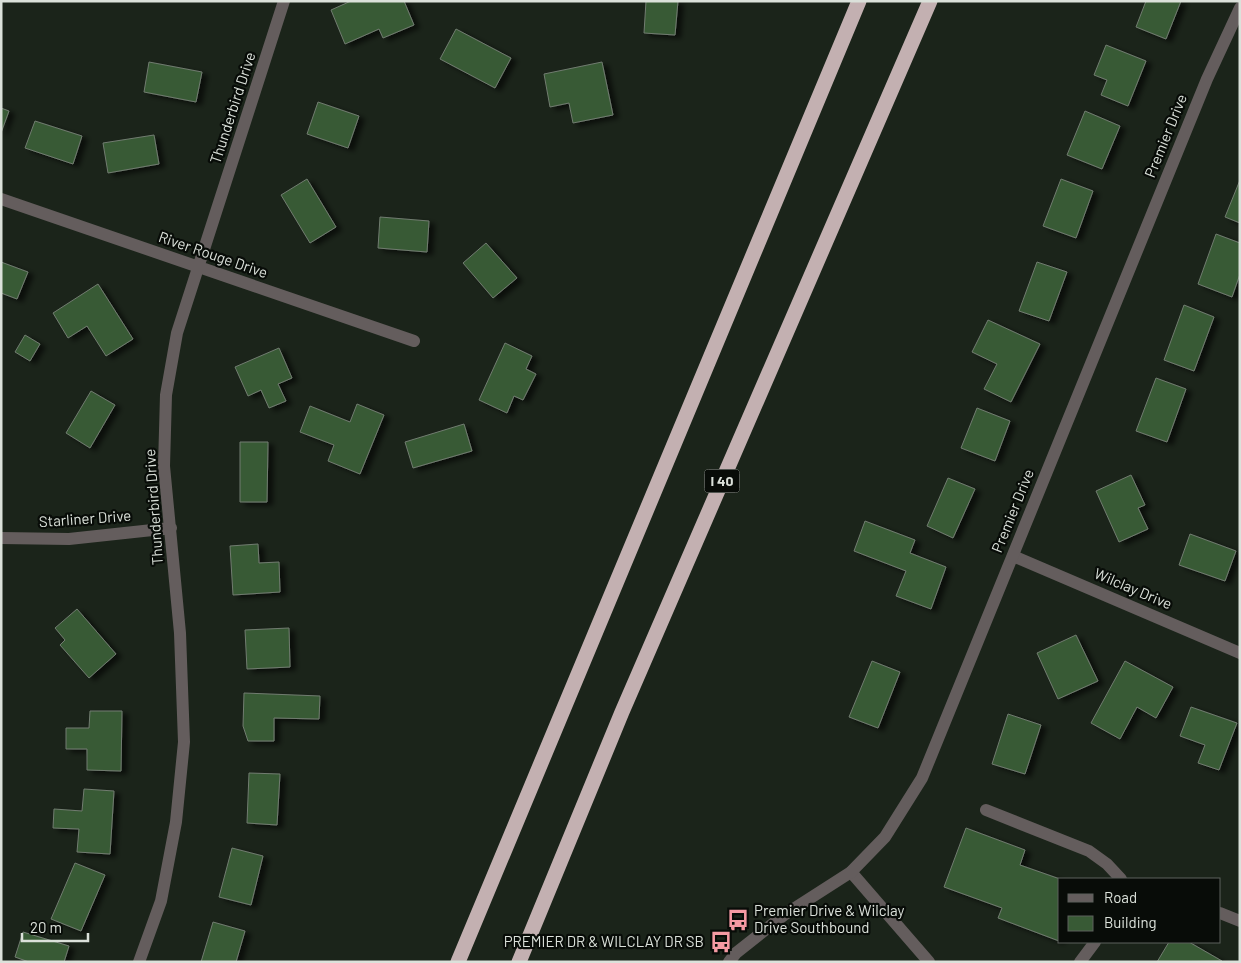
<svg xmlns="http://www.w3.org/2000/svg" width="1241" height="963" viewBox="0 0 1241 963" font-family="Barlow,sans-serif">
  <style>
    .building { fill: #385a35; stroke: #717c70; filter: url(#shadow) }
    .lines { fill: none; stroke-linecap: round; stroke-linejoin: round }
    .service { stroke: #645d5d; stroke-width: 12 }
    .minor { stroke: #645d5d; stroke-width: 12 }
    .tertiary { stroke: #645d5d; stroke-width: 12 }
    .motorway { stroke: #c3b0b1; stroke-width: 15 }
    .labels { text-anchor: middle; stroke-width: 4.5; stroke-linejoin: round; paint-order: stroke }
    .shield { fill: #080c08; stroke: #9ca19b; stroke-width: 1 }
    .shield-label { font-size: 14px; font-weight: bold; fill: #dbe1da }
    .street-label { font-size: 15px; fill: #dbe1da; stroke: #080c08 }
    .poi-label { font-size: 15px; fill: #dbe1da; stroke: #080c08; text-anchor: start }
  </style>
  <defs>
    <filter id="shadow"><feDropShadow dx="5.5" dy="3" stdDeviation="2.5" flood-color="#0009"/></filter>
  </defs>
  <rect width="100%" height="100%" fill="#1b241a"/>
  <path class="building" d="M351,1H404L414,25L383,38L379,29L345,44L331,10Z
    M646,1H678L675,35L644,33Z
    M1146,1H1181L1166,39L1136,27Z
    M456,29L511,58L495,88L440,59Z
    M1106,45L1146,61L1128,106L1101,95L1107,80L1094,75Z
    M149,62L202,72L196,102L144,92Z
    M602,62L613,115L573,123L569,103L550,107L544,74Z
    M318,102L359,116L348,148L307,134Z
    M1,108L9,111L1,133Z
    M1085,111L1120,126L1102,169L1067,155Z
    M35,121L82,136L73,164L25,148Z
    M154,135L159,164L108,173L103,143Z
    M307,179L336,227L310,243L281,195Z
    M1061,179L1093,191L1076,238L1043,226Z
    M1240,180V223L1225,217Z
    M380,217L429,221L427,252L378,248Z
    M1216,234L1240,243V274L1232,297L1198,284Z
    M486,243L517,278L493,298L463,263Z
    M1,262L28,272L17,299L1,293Z
    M1037,262L1067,272L1049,321L1019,311Z
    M98,284L133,339L106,356L87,326L68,338L53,313Z
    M1184,305L1214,317L1194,371L1164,360Z
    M988,320L1040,344L1011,402L984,389L997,364L972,352Z
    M25,335L40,344L30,361L15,352Z
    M505,343L532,356L526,369L536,374L523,400L514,396L507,413L479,400Z
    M279,348L292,378L278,384L286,401L269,408L261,390L248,396L235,367Z
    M1156,378L1186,389L1167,442L1136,431Z
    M91,391L115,405L90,448L66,433Z
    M357,404L384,415L360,474L328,461L334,445L300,432L310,406L350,422Z
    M977,408L1010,421L995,461L961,448Z
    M464,424L472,451L413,468L405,442Z
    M240,442H268L267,502H240Z
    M1131,475L1145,505L1138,508L1148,529L1119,542L1096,491Z
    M948,478L975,489L953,538L927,526Z
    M865,521L915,540L910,553L946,567L931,609L896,596L906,571L854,551Z
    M1190,534L1236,551L1225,581L1179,565Z
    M258,544L259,563L279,562L280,592L233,595L230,546Z
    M77,609L116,654L89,678L60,645L65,640L55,628Z
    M289,628L290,667L247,669L245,630Z
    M1076,635L1098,681L1058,699L1037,653Z
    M872,661L900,672L878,728L849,717Z
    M1125,661L1173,687L1156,718L1137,707L1120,739L1091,723Z
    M244,693L320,696L319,719L274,718V741H248L243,726Z
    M1191,707L1237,723L1219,770L1198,763L1205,745L1180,736Z
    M90,711H122L121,771L87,770V749H66V728H89Z
    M1008,714L1041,725L1025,774L992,764Z
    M249,773L280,774L277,825L247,823Z
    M84,789L114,791L110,854L77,852L79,829L53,828L54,809L82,811Z
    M966,828L1025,850L1020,865L1060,879L1059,941L998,918L1002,908L944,887Z
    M232,848L263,856L251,905L219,897Z
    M75,863L105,875L81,931L51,919Z
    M213,922L245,931L236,962H201Z
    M23,932L69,946L64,962H29L15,957Z
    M1169,942H1189L1222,961L1157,962Z"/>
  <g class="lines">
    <path class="service" d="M986,810L1089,851L1107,864L1121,879"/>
    <path class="minor" d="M1,199L414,341
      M1,538L69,539L171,528
      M1013,556L1240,653
      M851,872L929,962
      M1220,913L1240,921
      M139,962L161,901L176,822L184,742L180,633L164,466L166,395L177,333L284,1
      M1080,962L1095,942"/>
    <path class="tertiary" d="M729,962L736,953L784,915L851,872L885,837L922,778L1207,79L1240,8"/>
    <path class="motorway" d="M458,962L859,1
      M519,962L622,712L930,1"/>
  </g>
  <defs>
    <g id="bus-bare" transform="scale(1.725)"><path d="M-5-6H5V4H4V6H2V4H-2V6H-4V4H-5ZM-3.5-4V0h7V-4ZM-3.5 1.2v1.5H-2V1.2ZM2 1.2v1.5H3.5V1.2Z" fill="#f49aa3" stroke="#080c08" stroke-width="2.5" paint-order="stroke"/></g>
  </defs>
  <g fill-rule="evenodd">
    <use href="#bus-bare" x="738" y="920"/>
    <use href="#bus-bare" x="721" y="942"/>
  </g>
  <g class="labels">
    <rect class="shield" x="704.5" y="469.5" width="35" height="23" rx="4"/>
    <g class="shield-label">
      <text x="722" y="486">I 40</text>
    </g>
    <g class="street-label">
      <text transform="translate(233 108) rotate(-72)" y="5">Thunderbird Drive</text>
      <text transform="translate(1166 136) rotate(-68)" y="5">Premier Drive</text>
      <text transform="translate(213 255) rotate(19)" y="5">River Rouge Drive</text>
      <text transform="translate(154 507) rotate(-94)" y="5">Thunderbird Drive</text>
      <text transform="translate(1013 511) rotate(-68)" y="5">Premier Drive</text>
      <text transform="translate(85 519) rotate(-4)" y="5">Starliner Drive</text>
      <text transform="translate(1133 589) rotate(23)" y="5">Wilclay Drive</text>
    </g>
    <g class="poi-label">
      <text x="754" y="916">Premier Drive &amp; Wilclay<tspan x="754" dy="17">Drive Southbound</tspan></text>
      <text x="704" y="947" text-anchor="end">PREMIER DR &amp; WILCLAY DR SB</text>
    </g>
  </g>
  <rect width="1241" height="963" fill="none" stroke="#dbe1da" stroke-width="5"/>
  <rect x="1058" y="878" width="162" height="65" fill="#080c08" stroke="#5c615c"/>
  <rect x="1068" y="894" width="25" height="8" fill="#645d5d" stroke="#5c615c"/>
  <text x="1104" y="903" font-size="15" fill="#dbe1da">Road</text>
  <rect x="1068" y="916" width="25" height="15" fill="#385a35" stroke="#5c615c"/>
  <text x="1104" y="928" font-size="15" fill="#dbe1da">Building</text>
  <path d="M22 933v8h66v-8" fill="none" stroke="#dbe1da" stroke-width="2.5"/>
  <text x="30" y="933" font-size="15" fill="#dbe1da" stroke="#080c08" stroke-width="4" paint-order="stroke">20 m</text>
</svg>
